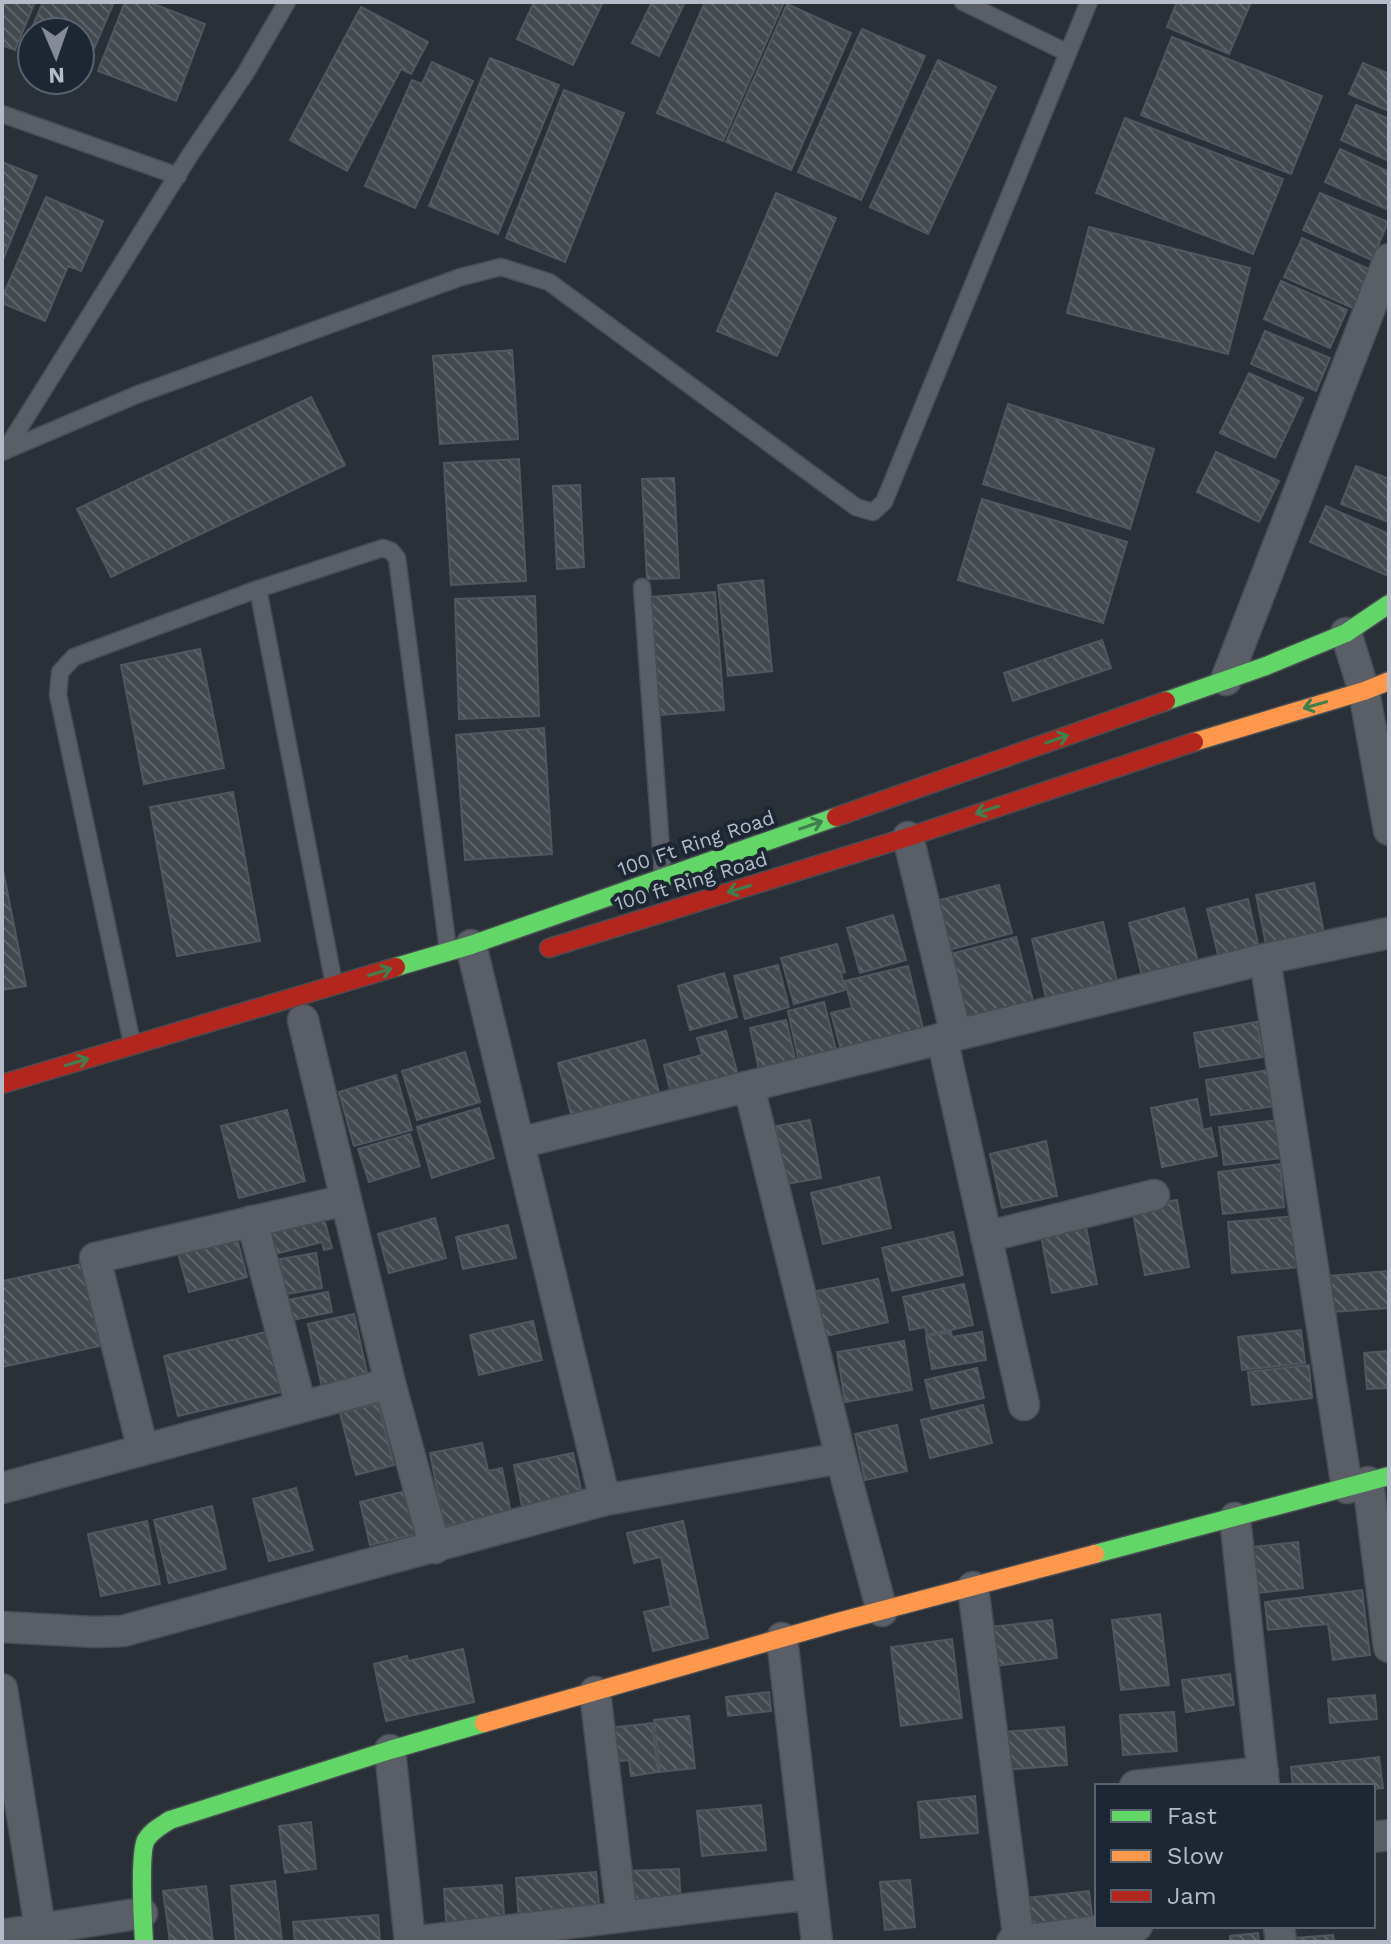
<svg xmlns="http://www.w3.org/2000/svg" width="1391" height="1944" viewBox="0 0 1391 1944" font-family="'Work Sans',sans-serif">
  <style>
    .building { fill: url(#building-back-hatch); stroke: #52575f; stroke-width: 2 }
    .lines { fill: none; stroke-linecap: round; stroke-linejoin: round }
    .lane-casing { stroke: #484c53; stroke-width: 19 }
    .street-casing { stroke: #484c53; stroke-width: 33 }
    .fast-casing { stroke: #484c53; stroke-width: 21 }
    .slow-casing { stroke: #484c53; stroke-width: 21 }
    .jam-casing { stroke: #484c53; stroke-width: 21 }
    .lane { stroke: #5a5e66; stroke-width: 16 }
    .street { stroke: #5a5e66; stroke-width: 30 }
    .fast { stroke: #63d668; stroke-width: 18 }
    .slow { stroke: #ff974d; stroke-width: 18 }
    .jam { stroke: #b3261e; stroke-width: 18 }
    .oneway { stroke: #407e4e }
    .labels { text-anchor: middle; stroke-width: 8; stroke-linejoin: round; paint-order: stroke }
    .street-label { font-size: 20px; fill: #b4bcc9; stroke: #1d2633 }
  </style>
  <defs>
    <pattern id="building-back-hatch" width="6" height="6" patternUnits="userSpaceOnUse" patternTransform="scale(2)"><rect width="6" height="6" fill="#444950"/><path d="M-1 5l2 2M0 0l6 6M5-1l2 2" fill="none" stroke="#5d6168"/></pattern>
  </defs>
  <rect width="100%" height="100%" fill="#2a3038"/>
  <path class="building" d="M2,2H35L15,50L2,45Z
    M43,2H114L81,79L80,32H32V59L21,54Z
    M125,2H149L205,24L176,101L98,71Z
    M534,2H603L573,65L517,39Z
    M652,2H685L659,56L632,43Z
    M705,2H784L723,141L657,113Z
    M1177,2H1251L1229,54L1167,27Z
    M787,4L851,33L791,170L726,142Z
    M361,7L428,42L411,74L401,69L347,171L290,140Z
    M862,29L925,56L861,200L798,172Z
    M1172,37L1322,96L1291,174L1141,115Z
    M490,58L559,85L498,234L429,206Z
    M938,60L996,87L928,234L870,207Z
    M432,62L473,81L415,208L365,186L412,80L422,84Z
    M1363,63L1389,74V111L1349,94Z
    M564,90L624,113L565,262L506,238Z
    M1356,105L1389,119V161L1341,140Z
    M1125,118L1283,179L1253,254L1096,193Z
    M1340,149L1389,172V202L1386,209L1325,182Z
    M2,162L37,176L2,262Z
    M776,193L836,218L777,356L717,331Z
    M1320,193L1388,222L1372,260L1303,230Z
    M46,197L103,221L81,271L68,266L45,321L2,303V298Z
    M1089,227L1250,268L1228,354L1067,313Z
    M1302,238L1373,271L1355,309L1284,277Z
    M1281,281L1347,310L1330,348L1264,319Z
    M1265,331L1330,358L1316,391L1251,364Z
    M512,350L518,439L440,444L433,356Z
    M1249,373L1303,398L1275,458L1220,433Z
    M311,397L345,465L111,577L77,509Z
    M1008,404L1154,449L1130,529L983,484Z
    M1216,452L1279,481L1259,522L1197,492Z
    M519,459L526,581L451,585L444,463Z
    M1356,466L1389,479V522L1341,504Z
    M674,478L679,578L647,579L642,479Z
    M580,485L584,567L557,569L553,486Z
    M982,499L1127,542L1103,623L958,580Z
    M1326,506L1389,534V568L1386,575L1310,542Z
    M763,580L772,671L728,676L718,585Z
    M715,592L724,710L659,715L650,597Z
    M535,596L539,716L459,719L455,599Z
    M1102,640L1111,668L1013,701L1004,673Z
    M200,649L224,768L144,784L121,665Z
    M544,728L552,854L465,860L456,735Z
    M233,792L260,941L177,956L150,807Z
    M2,865L26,986L2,990Z
    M1314,883L1326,943L1268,954L1256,895Z
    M999,885L1012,933L945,951L932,902Z
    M1248,899L1261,958L1221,967L1207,909Z
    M1184,908L1201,973L1145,988L1129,923Z
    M893,915L906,960L860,973L847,928Z
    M1103,922L1120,994L1049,1010L1032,939Z
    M1016,937L1036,1012L963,1031L943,956Z
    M837,944L845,972L841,973L845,990L794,1004L781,958Z
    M778,965L789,1007L745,1019L734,976Z
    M908,966L926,1041L844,1061L831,1013L852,1008L845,981Z
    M724,973L737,1017L690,1030L678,986Z
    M824,1002L839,1062L801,1071L788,1011Z
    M786,1020L798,1071L761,1079L750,1028Z
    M1257,1022L1263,1057L1200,1067L1194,1033Z
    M726,1031L739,1079L672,1097L664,1065L702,1055L697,1038Z
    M645,1040L662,1104L574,1126L558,1063Z
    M465,1052L480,1102L417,1120L402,1071Z
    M1276,1069L1282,1105L1211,1115L1206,1080Z
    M396,1075L412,1130L354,1146L339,1092Z
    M1197,1099L1203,1130L1211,1128L1217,1156L1162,1167L1151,1108Z
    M479,1108L494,1158L432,1178L417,1127Z
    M287,1110L305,1181L239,1198L221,1126Z
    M810,1120L821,1178L786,1184L776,1126Z
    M1278,1120L1282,1158L1224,1165L1219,1127Z
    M410,1134L420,1166L369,1182L358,1149Z
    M1046,1141L1057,1196L1002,1208L990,1154Z
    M1280,1164L1284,1207L1223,1214L1218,1172Z
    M879,1177L891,1228L823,1244L811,1193Z
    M1177,1200L1189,1267L1145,1275L1132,1208Z
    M321,1208L332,1248L324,1250L322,1242L275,1254L266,1222Z
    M1297,1216L1301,1267L1232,1273L1228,1222Z
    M435,1218L446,1258L389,1273L378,1234Z
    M508,1225L516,1258L463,1269L456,1237Z
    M234,1227L247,1277L189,1292L175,1243Z
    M1086,1227L1097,1284L1052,1293L1041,1236Z
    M953,1232L963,1275L892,1291L882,1248Z
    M316,1253L322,1288L286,1294L280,1259Z
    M82,1264L100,1346L2,1367V1281Z
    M1389,1271V1308L1331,1312L1328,1276Z
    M878,1279L888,1322L826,1336L817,1291Z
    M964,1284L973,1325L927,1335L925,1327L910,1330L903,1297Z
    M328,1292L332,1312L292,1320L288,1300Z
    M354,1314L368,1377L322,1387L308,1324Z
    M533,1321L542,1360L479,1375L470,1335Z
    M1301,1330L1305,1363L1242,1370L1238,1337Z
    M270,1331L285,1391L178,1416L164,1356Z
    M951,1332L952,1337L982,1332L986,1360L932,1369L926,1336Z
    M904,1341L912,1390L845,1402L837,1352Z
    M1389,1351V1388L1367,1389L1364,1353Z
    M1309,1365L1312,1398L1252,1405L1248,1372Z
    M977,1368L984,1398L932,1409L925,1380Z
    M378,1403L394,1465L356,1475L340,1413Z
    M983,1405L992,1443L930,1458L921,1420Z
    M897,1425L907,1471L865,1480L855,1434Z
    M482,1443L488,1471L502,1468L511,1513L444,1526L430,1453Z
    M573,1453L582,1494L522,1506L514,1465Z
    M296,1488L313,1550L269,1561L253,1499Z
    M406,1491L417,1534L370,1545L360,1502Z
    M212,1506L226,1569L169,1583L154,1520Z
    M147,1521L160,1584L101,1596L88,1534Z
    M683,1521L708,1638L653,1651L644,1612L671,1606L661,1557L634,1563L627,1533Z
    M1298,1542L1303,1588L1257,1593L1253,1547Z
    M1362,1590L1370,1655L1333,1660L1328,1624L1268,1630L1265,1602Z
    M1160,1614L1169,1685L1121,1690L1112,1620Z
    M1052,1620L1057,1658L996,1666L991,1627Z
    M952,1639L962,1718L901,1726L891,1647Z
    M463,1649L474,1702L386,1721L374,1664L407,1656L408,1661Z
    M1230,1674L1234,1705L1186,1712L1182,1680Z
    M769,1692L771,1711L728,1716L726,1697Z
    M1375,1695L1377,1719L1330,1723L1328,1699Z
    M1174,1712L1177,1751L1123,1755L1120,1715Z
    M689,1716L695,1768L660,1772L654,1720Z
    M652,1723L658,1772L631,1776L629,1760L613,1762L609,1728Z
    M1064,1727L1067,1765L1005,1770L1003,1732Z
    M1379,1757L1383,1788L1373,1789V1786H1293L1291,1767Z
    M975,1796L978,1833L921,1838L918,1802Z
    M761,1805L766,1850L702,1856L697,1811Z
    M311,1822L316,1869L285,1873L279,1826Z
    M679,1869L681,1908L628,1911L626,1871Z
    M596,1872L600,1915L519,1921L516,1878Z
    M910,1880L915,1927L885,1930L880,1882Z
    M275,1881L282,1942H236L231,1886Z
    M502,1885L505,1930L447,1934L444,1889Z
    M206,1886L213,1942H170L163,1891Z
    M1089,1891L1094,1932L1032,1938L1027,1898Z
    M378,1915L380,1942H295L293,1922Z
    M1258,1933L1259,1942H1230V1936Z
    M1333,1935L1334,1942H1296L1295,1938Z"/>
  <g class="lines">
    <g class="lane-casing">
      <path id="lane" d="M1068,53L1089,2
        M2,114L178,176
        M5,451L190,155L245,74L287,2
        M2,452L136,395L461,277L501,267L549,282L856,507L873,512L884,502L1068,53L963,2
        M642,587L663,876
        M258,589L334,984
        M132,1043L58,695L60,672L74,657L258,589L383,548L391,551L397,558L448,950"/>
    </g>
    <g class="street-casing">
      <path id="street" d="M1346,633L1364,691L1389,830
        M1226,680L1389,259
        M908,837L956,1035
        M471,945L605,1500L841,1458L882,1611
        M1265,959L1347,1488
        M303,1020L390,1383L435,1548
        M942,1038L1024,1405
        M749,1087L841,1458
        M519,1143L1265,959L1389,933
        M252,1221L301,1407
        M986,1237L1154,1195
        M143,1450L95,1258L346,1200
        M1368,1482L1389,1647
        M2,1488L390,1383
        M1235,1518L1264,1786
        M973,1587L1019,1941
        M2,1627L95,1632L123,1631L605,1500
        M782,1638L817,1942
        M2,1689L40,1928
        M595,1692L622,1917
        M390,1750L410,1942
        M1135,1786L1263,1772
        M1373,1837L1389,1835
        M1279,1926L1281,1942
        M2,1935L142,1913
        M412,1942L811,1894
        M1012,1942L1137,1926"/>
    </g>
    <g class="fast-casing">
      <path id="fast" d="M1166,701L1266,666L1346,633L1389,604
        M396,967L471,945L836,817
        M1095,1554L1389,1476
        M144,1942C143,1925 139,1852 146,1840C151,1831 161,1826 170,1820L390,1750L484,1723"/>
    </g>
    <g class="slow-casing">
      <path id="slow" d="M1194,742L1364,691L1389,681
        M484,1723L838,1622L1095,1554"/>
    </g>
    <g class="jam-casing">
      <path id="jam" d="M836,817L1166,701
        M549,948L908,837L1194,742
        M2,1084L396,967"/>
    </g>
    <use href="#lane" class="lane"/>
    <use href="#street" class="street"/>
    <use href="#fast" class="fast"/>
    <use href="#slow" class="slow"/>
    <use href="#jam" class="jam"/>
  </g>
  <defs><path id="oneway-shaft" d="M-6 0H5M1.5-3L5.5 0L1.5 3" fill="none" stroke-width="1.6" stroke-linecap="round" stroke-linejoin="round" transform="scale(2)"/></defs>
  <g class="oneway">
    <use href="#oneway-shaft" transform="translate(1315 705) rotate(164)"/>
    <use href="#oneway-shaft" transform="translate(1057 739) rotate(-19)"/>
    <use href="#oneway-shaft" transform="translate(987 810) rotate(162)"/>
    <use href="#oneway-shaft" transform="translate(811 825) rotate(-19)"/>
    <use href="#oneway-shaft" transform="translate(739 889) rotate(163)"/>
    <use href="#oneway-shaft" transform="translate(380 972) rotate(-17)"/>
    <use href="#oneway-shaft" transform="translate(77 1062) rotate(-17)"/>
  </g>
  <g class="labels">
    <g class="street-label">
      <text transform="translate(696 843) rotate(-19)" y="7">100 Ft Ring Road</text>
      <text transform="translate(691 881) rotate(-17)" y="7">100 ft Ring Road</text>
    </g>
  </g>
  <rect width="1391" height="1944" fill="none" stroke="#b4bcc9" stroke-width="8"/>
  <rect x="1095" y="1784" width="280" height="144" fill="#1d2633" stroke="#59626f" stroke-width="2"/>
  <rect x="1111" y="1810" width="40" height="12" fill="#63d668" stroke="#59626f" stroke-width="2"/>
  <text x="1167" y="1824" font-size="24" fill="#b4bcc9">Fast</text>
  <rect x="1111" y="1850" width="40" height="12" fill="#ff974d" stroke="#59626f" stroke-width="2"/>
  <text x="1167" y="1864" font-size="24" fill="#b4bcc9">Slow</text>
  <rect x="1111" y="1890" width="40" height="12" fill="#b3261e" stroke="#59626f" stroke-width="2"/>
  <text x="1167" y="1904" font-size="24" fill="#b4bcc9">Jam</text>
  <g transform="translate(56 56) rotate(178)"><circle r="38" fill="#1d2633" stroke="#59626f" stroke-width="2"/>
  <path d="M0-6L14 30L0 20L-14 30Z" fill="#848b96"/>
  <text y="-12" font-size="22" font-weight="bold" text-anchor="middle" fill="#b4bcc9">N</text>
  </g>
</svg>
